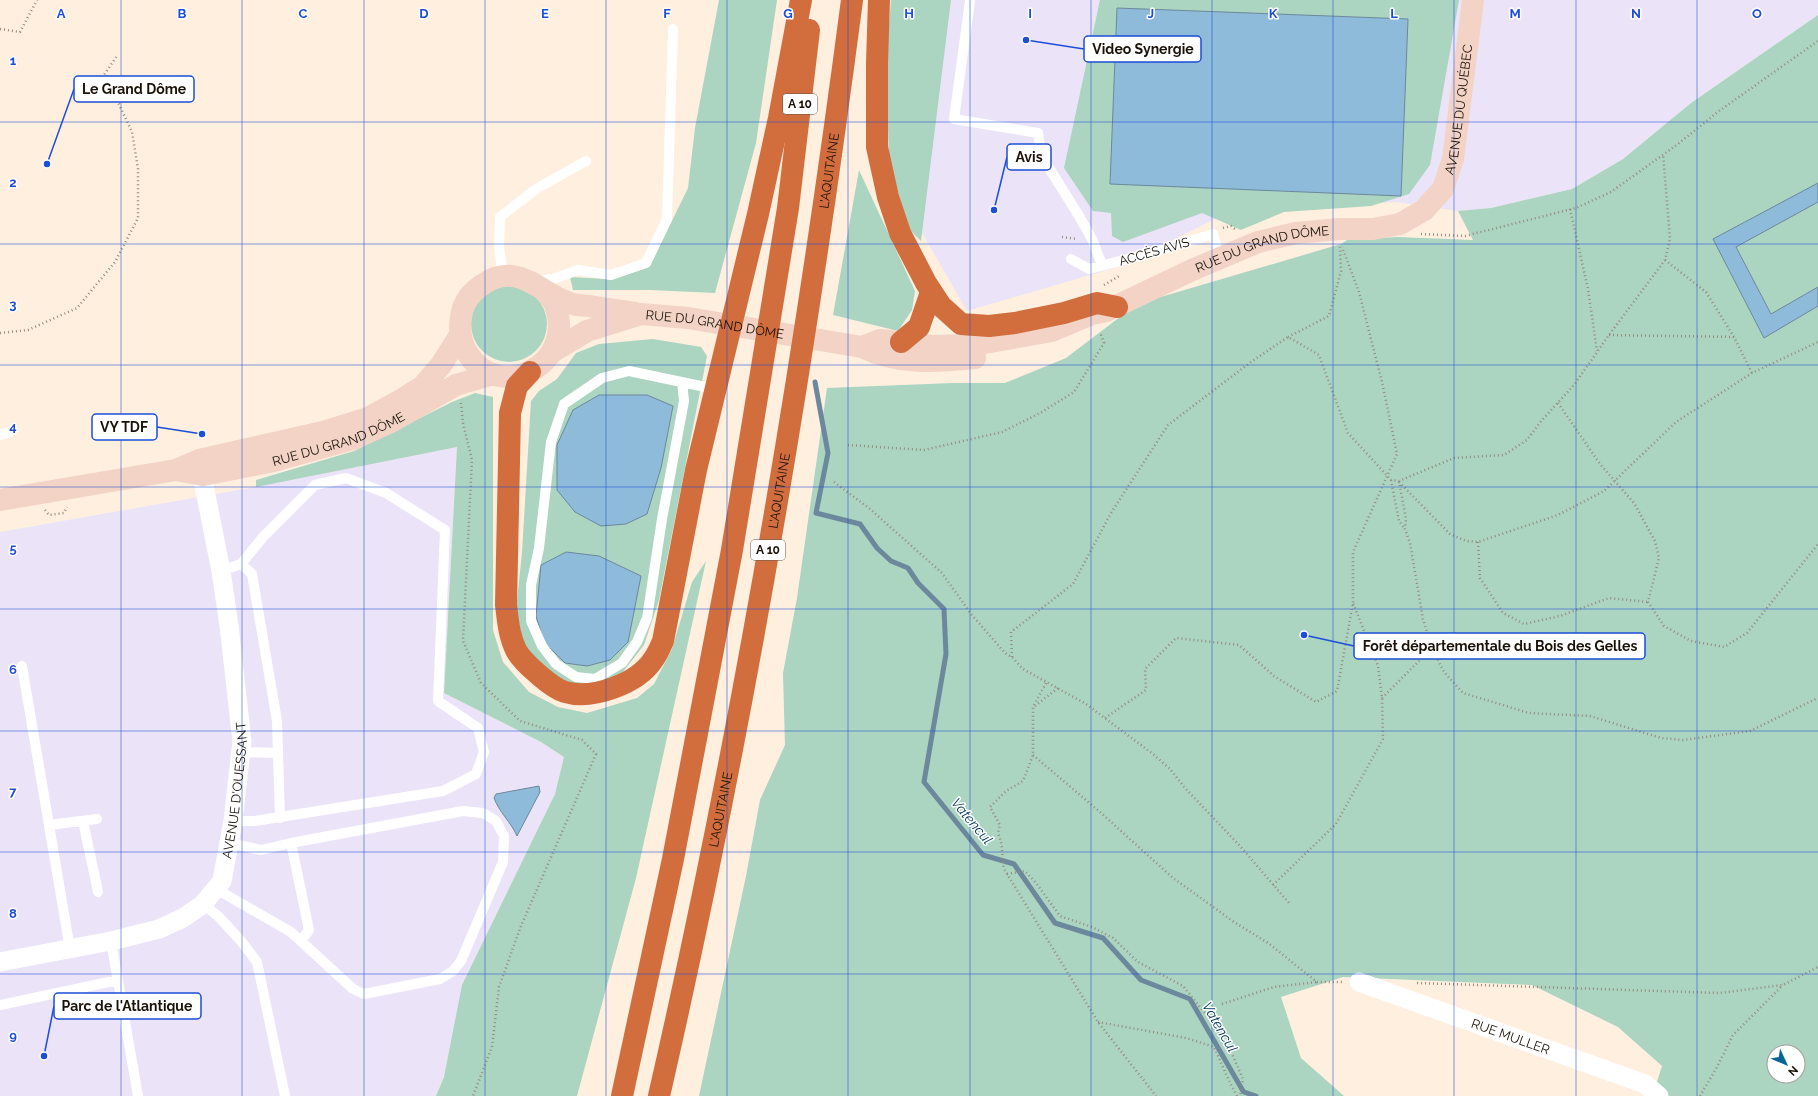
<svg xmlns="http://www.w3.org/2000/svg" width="1818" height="1096" viewBox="0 0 1818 1096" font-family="Raleway,sans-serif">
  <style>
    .commercial { fill: #ebe4f9 }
    .green { fill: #abd4c1; fill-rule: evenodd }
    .water { fill: #8fbbdb; stroke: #6c889c }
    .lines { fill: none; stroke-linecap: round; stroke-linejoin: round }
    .stream { stroke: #6c889c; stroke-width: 5 }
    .path { stroke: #968a7e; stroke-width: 2.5; stroke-dasharray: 1 3; stroke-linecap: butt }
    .lane { stroke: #fff; stroke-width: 10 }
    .street { stroke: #fff; stroke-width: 19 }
    .secondary { stroke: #f2d3c5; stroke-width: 22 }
    .highway { stroke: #d26d3d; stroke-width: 22 }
    .grid { fill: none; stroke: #1d4ed8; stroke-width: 1; stroke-opacity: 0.55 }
    .labels { text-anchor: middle; stroke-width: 3; stroke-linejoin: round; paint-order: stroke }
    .shield { fill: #fff; stroke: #5f5953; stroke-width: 1 }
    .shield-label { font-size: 12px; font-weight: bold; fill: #1a1209 }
    .street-label { font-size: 13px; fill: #1a1209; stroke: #fff }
    .water-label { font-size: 14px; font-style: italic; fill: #003857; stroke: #fff }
    .grid-label { font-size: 13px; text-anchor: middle; font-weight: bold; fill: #1d4ed8; stroke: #fff; stroke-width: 3; stroke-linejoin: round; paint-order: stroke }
    .leader { fill: none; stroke: #1d4ed8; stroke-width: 1.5 }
    .callout-dot { fill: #1d4ed8; stroke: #fff; stroke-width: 1.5 }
    .callout { fill: #fff; stroke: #1d4ed8; stroke-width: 1.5 }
    .callout-label { font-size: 14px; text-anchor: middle; font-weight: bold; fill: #1a1209 }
  </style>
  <rect width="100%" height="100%" fill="#feefdf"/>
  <path class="commercial" d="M951,0H1818V15L1691,103L1623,159L1572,189L1491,208L1458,211L1396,202L1227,213L1121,266L967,311L921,231Z
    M457,447L444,693L541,742L564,757L555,793L436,1096H0V532L250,488Z"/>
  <path class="green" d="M719,0H777L756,143L715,293L650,290H573L570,277L606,279L650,266L688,188L695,128Z
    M891,0H951L921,241L909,229L889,162L886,61Z
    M1100,0H1459L1430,165L1409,194L1371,206L1284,212L1241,230L1202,213L1123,242L1112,236L1111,213L1093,211L1064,168Z
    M1818,15V1096H1668L1656,1085L1662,1066L1618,1027L1532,985L1343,977L1281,997L1301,1058L1344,1096H699L746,876L760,800L785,745L783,673L797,598L827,388L953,383H1005L1066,358L1137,304L1341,244L1347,240L1397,237L1473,240L1458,211L1491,208L1572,189L1623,159L1691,103ZM1774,1052H1798V1076H1774Z
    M859,170L915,291L912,310L898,331L833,315Z
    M471 324a38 38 0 1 1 76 0a38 38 0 1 1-76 0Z
    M653,339L701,347L707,356L659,600L644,645L622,673L595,685L567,684L539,667L523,645L516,611L522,552L531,401L539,391L557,379L576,353L599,344Z
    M475,393L493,397V630L503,662L529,692L558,707L587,713L637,698L654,684L672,649L692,582L706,561L636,878L577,1096H436L444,1077L462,985L555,794L564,757L541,742L444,693L457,447L256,487V480L354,451L452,402Z"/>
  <path class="water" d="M1117,8L1408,19L1401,196L1110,184Z
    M1818,183V202L1736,247L1771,314L1818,287V306L1764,338L1713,239Z
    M599,395H647L673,406L661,468L647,514L626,524L601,526L575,512L557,490V445L573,410Z
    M566,552L599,556L641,576L628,642L610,660L587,666L565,663L544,642L536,616L541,565Z
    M539,786L540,792L517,836C511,822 499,812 494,798L496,794Z"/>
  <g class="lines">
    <path class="stream" d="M815,382L828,453L816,513L860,524L877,548L891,561L908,568L918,583L944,609L946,654L924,782L983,855L1014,864L1055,923L1103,938L1141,980L1190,999L1243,1091
      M1244,1092L1256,1096"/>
    <path class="path" d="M0,29L20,32L37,0
      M1570,209L1588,289L1597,351
      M1223,228L1231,226L1236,230
      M1421,234L1465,236L1576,208L1611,192L1678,144L1719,111L1818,41
      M1062,237L1077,239
      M1665,260L1706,292L1734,337L1752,373
      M1104,285L1121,275
      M0,333L28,330L77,308L115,262L138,218V169L132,132L116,98L99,82L117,56
      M1609,335L1734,337
      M1288,337L1329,316L1341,271L1340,247
      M461,403L463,423L472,460L463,641L481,683L520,721L582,740L596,754L521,926L499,987L492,1047L473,1096
      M1558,403L1600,464L1634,503L1655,541L1659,558L1648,602L1664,626L1691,641L1724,647L1747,633L1818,544
      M848,445L924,450L1002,432L1040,413L1074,392L1104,343L1100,332
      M1391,480L1399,521L1405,529
      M1399,481L1406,519L1405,529L1410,543L1423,619L1432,648L1444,672L1463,693L1529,713L1590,716L1661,738L1683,740L1750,731L1818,698
      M834,482L870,509L942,573L971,614L1005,653L1012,657L1023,669L1086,704L1153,754L1170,769L1185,788L1240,846L1289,903
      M1399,482L1450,534L1466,541L1478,542L1558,515L1604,491L1676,422L1752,373L1818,342
      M45,510L49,515L64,513L67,507
      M1478,542L1480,578L1503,613L1524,624L1560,616L1609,598L1648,602
      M1012,657L1011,632L1073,584L1111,513L1168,425L1251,362L1288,337L1319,355L1348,433L1391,480L1399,481L1454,458L1504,455L1527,440L1542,420L1574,385L1609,335L1665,260L1670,239L1663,154
      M1046,683L1033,707V755L1023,781L1006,791L990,807L1000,825L998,833C1004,848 1001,854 1004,869L1098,1022L1156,1096
      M1382,698L1432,648
      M1035,706L1058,688
      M1105,718L1146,690L1145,669L1176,638L1239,645L1274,676L1316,702L1337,691L1353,603V552L1397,454L1382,382L1359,292L1342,247
      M1033,755L1100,812L1173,878L1234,922L1268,943L1317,982H1342
      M1007,874L1025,871L1036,883L1060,916L1092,927L1113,938L1138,962L1183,986L1208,1017L1233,1056L1243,1079L1240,1096
      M1273,885L1336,824L1383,739L1382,698L1378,666L1353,603
      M1417,983L1719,993L1783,985L1818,967
      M1222,1004L1274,987L1317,982
      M1098,1022L1186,1038L1214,1047L1230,1083L1237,1096
      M1700,1096L1716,1069L1733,1035L1783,985"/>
    <path class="lane" d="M970,1L954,119L1038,133L1041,155L1079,216L1092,239L1102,265
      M1071,259L1089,269L1147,254L1213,234L1217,249L1215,259
      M503,276L499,247L500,217L536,189L586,161
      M535,281L553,279L578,270L611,275L646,263L667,219L673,29
      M682,382L684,401L662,519L647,618L637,642L622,663L595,679L576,677L556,664L542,646L531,621V585L539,548L551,442L564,404L602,378L629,371L715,389
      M0,435L10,432
      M241,564L252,574L277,721L280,818
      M221,571L241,564L263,537L315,485L346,478L386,493L445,530L438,701L478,728L484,752L476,774L443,791L255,821H233
      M22,666L70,949
      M241,752L278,753
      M83,821L98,892
      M49,825L97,819
      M291,843L309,930L301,941
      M216,889L291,932L353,989L364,994L440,979L453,971L461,961L503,862L504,836L496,821L483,813L463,811L291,843L261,850L229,843
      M203,904L219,917L241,941L257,962L285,1096
      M111,941L138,1096
      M0,1005L118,980"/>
    <g class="street">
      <path id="s1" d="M0,962L111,941L159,929L183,918L203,904L222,881L233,821L242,741L229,626L221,571L199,460"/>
      <path id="s2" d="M1359,982L1645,1084L1659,1096"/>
    </g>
    <g class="secondary">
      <path d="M545,291C548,295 553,300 555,305C577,364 500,404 468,354C459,340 458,325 463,308C466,299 473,291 482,285C519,259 540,295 573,304C579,306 587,305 594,307C608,309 621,311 635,313"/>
      <path id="s3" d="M862,347L880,340L932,346L973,345L1052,331L1092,314L1106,311L1192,270L1258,242L1296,233L1340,229H1373L1400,224L1424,210L1443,189L1453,159L1473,0"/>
      <path id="s4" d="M552,352L587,331L641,314L688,318L862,347C899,365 935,362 975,358"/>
      <path id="s5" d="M176,470L203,475L274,461L353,439L391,422L456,385L493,374"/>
      <path d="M0,500L176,470L199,460L323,432L368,418L401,400L423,386L441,365L460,335"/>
    </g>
    <g class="highway">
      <path d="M879,0L877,63V147L888,197L900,233L926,283L941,306L961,324L989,326L1015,323L1064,313L1097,303L1117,307"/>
      <path d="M901,342L919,327L931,292"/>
      <path d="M530,372L517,386L510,413L506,605C508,621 509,636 516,650C521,660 531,668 539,675C546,681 555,689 565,692C592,700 637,684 653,660C657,655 660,648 663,641L696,470L758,214L779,118L801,0"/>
      <path d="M622,1096L673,859L732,550L788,208L809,30"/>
      <path id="s6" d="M659,1096C742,734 804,368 852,0"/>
    </g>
  </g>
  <path class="grid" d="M121,0V1096M242,0V1096M364,0V1096M485,0V1096M606,0V1096M727,0V1096M848,0V1096M970,0V1096M1091,0V1096M1212,0V1096M1333,0V1096M1454,0V1096M1576,0V1096M1697,0V1096M0,122H1818M0,244H1818M0,365H1818M0,487H1818M0,609H1818M0,731H1818M0,852H1818M0,974H1818"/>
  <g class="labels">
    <g class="shield">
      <rect x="783" y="94" width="34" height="20" rx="3"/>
      <rect x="751" y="540" width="34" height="20" rx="3"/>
    </g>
    <g class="shield-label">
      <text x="800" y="108">A 10</text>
      <text x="768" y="554">A 10</text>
    </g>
    <g class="street-label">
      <text dy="5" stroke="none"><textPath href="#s3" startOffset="699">AVENUE DU QUÉBEC</textPath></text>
      <text dy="5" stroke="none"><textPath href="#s6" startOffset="941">L'AQUITAINE</textPath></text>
      <text dy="5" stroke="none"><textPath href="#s3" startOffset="420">RUE DU GRAND DÔME</textPath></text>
      <text transform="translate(1154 251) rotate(-16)" y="5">ACCÈS AVIS</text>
      <text dy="5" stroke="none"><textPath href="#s4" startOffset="172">RUE DU GRAND DÔME</textPath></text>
      <text dy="5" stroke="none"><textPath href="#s5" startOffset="168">RUE DU GRAND DÔME</textPath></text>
      <text dy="5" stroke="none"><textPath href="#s6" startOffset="617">L'AQUITAINE</textPath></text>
      <text dy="5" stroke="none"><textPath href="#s1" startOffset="335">AVENUE D'OUESSANT</textPath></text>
      <text dy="5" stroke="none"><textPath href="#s6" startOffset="293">L'AQUITAINE</textPath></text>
      <text dy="5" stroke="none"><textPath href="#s2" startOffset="161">RUE MULLER</textPath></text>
    </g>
    <g class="water-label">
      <text transform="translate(972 821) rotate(50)" y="5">Vatencul</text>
      <text transform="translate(1220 1027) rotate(60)" y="5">Vatencul</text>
    </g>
  </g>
  <g class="grid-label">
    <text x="61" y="18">A</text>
    <text x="182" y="18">B</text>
    <text x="303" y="18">C</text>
    <text x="424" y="18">D</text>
    <text x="545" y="18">E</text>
    <text x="667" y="18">F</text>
    <text x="788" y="18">G</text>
    <text x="909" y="18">H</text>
    <text x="1030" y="18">I</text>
    <text x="1151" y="18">J</text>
    <text x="1273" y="18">K</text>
    <text x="1394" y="18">L</text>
    <text x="1515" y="18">M</text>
    <text x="1636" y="18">N</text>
    <text x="1757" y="18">O</text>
    <text x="13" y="65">1</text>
    <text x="13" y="187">2</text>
    <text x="13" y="309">3</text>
    <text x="13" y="431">4</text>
    <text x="13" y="553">5</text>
    <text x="13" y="674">6</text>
    <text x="13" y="796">7</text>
    <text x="13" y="918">8</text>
    <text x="13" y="1040">9</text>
  </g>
  <path class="leader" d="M1026 40L1084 49M47 164L74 89M994 210L1007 157M202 434L157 427M1304 635L1354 646M44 1056L54 1006"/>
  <g class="callout-dot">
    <circle cx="1026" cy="40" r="4"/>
    <circle cx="47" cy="164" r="4"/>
    <circle cx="994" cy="210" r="4"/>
    <circle cx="202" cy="434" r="4"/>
    <circle cx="1304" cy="635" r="4"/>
    <circle cx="44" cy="1056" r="4"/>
  </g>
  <g class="callout">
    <rect x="1084" y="36" width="117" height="26" rx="4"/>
    <rect x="74" y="76" width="120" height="26" rx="4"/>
    <rect x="1007" y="144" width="44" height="26" rx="4"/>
    <rect x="92" y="414" width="65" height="26" rx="4"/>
    <rect x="1354" y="633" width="291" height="26" rx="4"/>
    <rect x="54" y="993" width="147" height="26" rx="4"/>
  </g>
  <g class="callout-label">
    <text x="1143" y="54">Video Synergie</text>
    <text x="134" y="94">Le Grand Dôme</text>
    <text x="1029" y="162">Avis</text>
    <text x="124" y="432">VY TDF</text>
    <text x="1500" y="651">Forêt départementale du Bois des Gelles</text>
    <text x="127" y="1011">Parc de l'Atlantique</text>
  </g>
  <g transform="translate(1786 1064) rotate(134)"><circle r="19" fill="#ffffff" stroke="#a3a09d"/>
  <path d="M0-3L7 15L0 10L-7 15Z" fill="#076595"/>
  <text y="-6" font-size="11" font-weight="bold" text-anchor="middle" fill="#1a1209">N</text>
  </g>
</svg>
